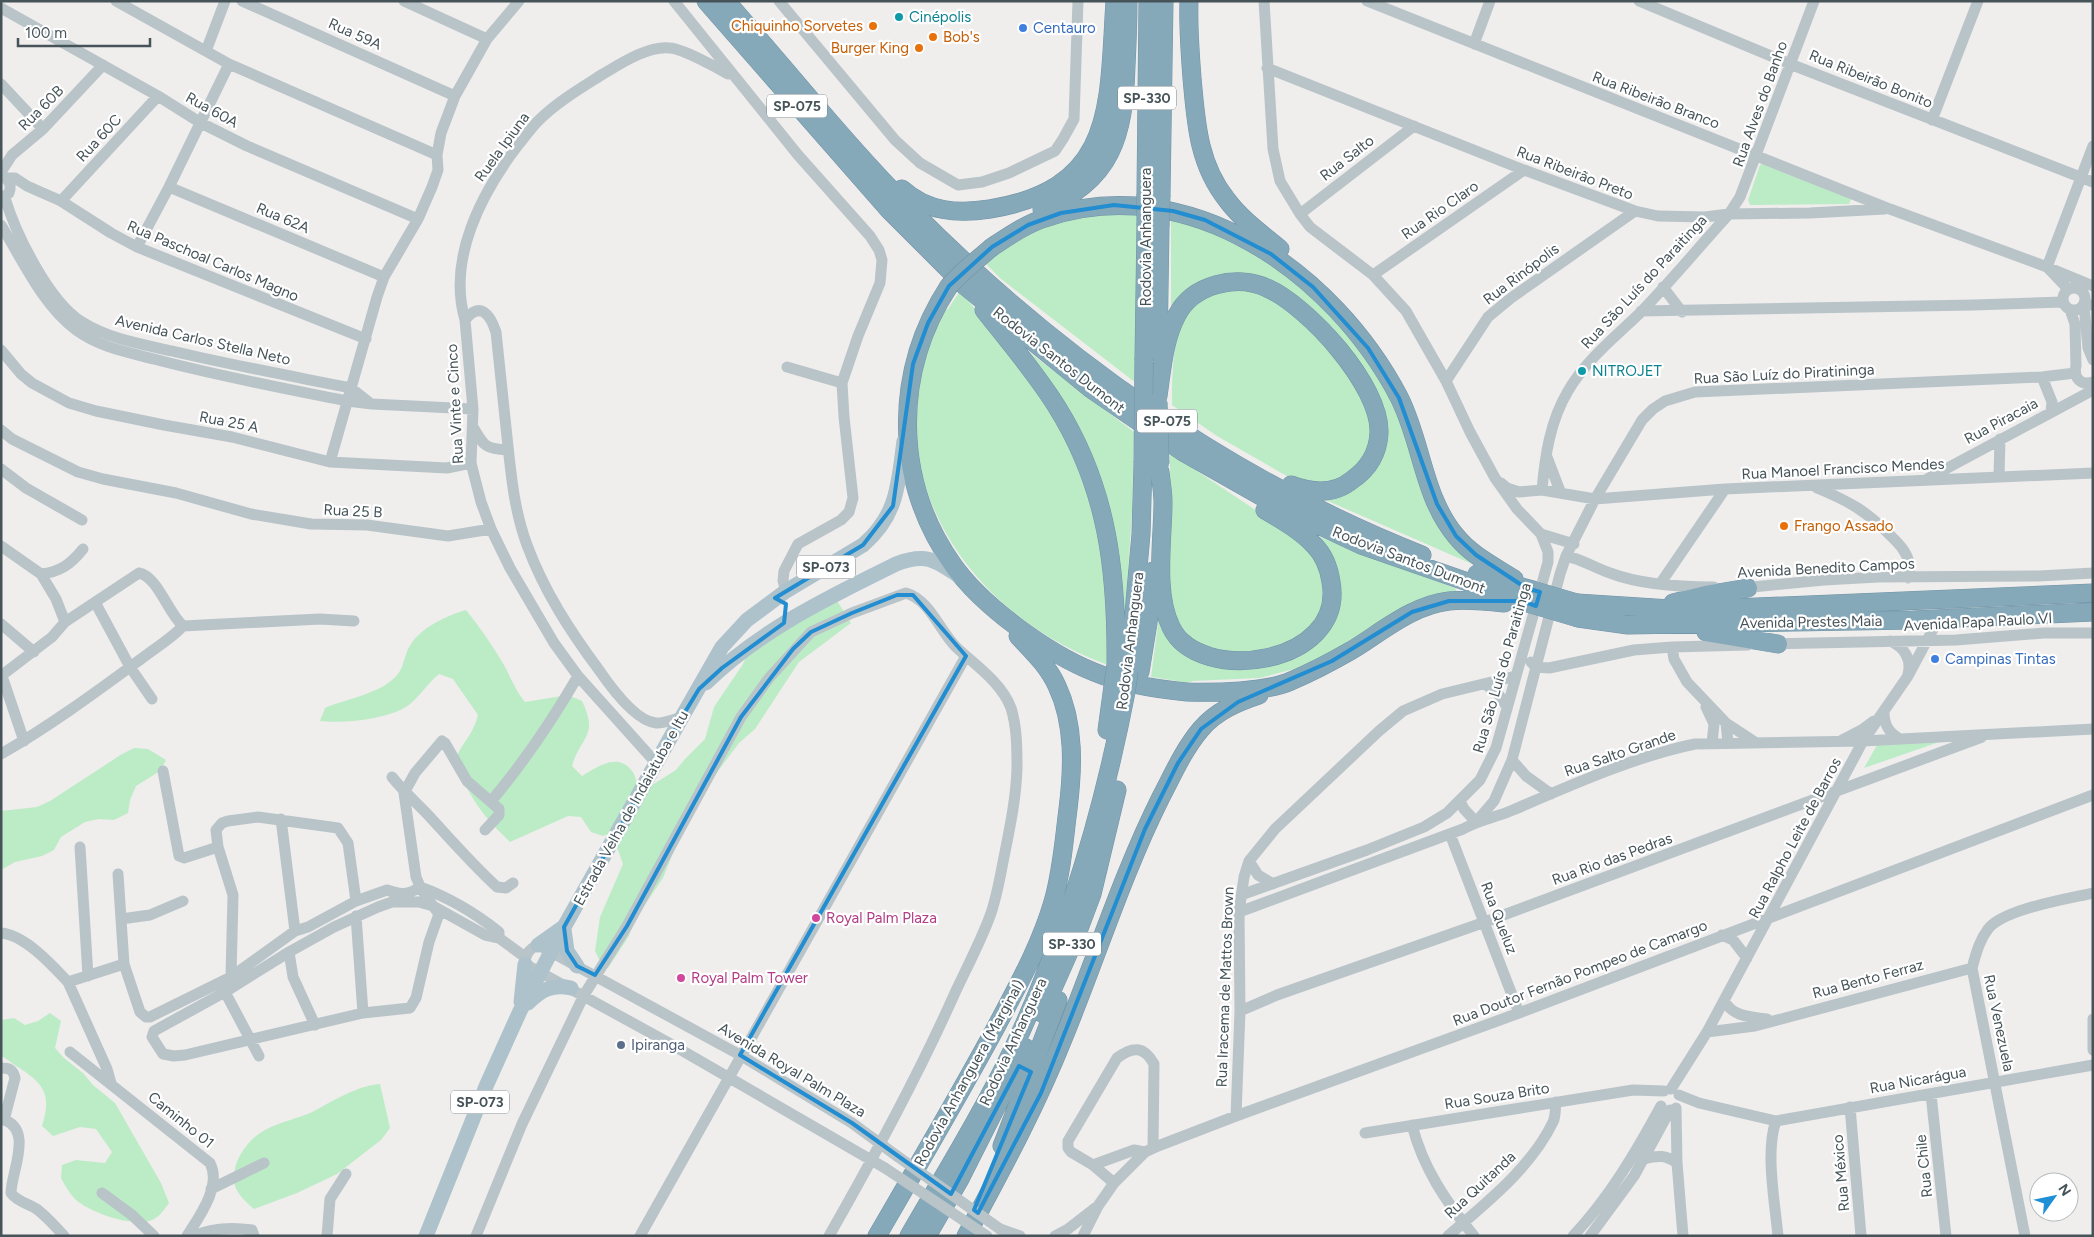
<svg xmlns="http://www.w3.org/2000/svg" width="2094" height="1237" viewBox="0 0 2094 1237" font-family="Figtree,sans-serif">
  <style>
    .green { fill: #bcecc6 }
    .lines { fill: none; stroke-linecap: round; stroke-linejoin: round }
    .highway-casing { stroke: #7194a6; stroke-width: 19 }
    .minor { stroke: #b9c4c9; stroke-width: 11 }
    .major { stroke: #adc2cb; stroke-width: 15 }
    .highway { stroke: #86a9ba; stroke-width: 18 }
    .highway-bridge-casing { stroke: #7194a6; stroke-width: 19; stroke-linecap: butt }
    .minor-bridge { stroke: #b9c4c9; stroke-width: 11 }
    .highway-bridge { stroke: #86a9ba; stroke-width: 18 }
    .marked { fill: none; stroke: #228dd0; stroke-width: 4; stroke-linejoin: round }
    .culture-dot { fill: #0f9aa8; stroke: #fff; stroke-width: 2 }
    .food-dot { fill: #e8710a; stroke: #fff; stroke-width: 2 }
    .shop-dot { fill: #3f7fe0; stroke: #fff; stroke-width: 2 }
    .hotel-dot { fill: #d1479c; stroke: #fff; stroke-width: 2 }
    .service-dot { fill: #5c6f8a; stroke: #fff; stroke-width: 2 }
    .labels { text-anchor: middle; stroke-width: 4.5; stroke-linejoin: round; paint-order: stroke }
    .shield { fill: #fff; stroke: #7e878b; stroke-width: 1 }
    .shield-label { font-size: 14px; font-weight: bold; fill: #465459 }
    .culture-label { font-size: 15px; fill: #0d838f; stroke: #fff; text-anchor: start }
    .food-label { font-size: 15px; fill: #c56008; stroke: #fff; text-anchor: end }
    .shop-label { font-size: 15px; fill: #366cbe; stroke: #fff; text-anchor: start }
    .street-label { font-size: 15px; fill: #465459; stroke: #fff }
    .hotel-label { font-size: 15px; fill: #b23c85; stroke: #fff; text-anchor: start }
    .service-label { font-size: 15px; fill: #4e5e75; stroke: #fff; text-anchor: start }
  </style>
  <rect width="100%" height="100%" fill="#f0eded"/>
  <path class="green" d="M1765,163L1851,199L1849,204L1750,205L1748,200L1760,165Z
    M1139,211L1135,362L1136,383L1001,279L985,263C1012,241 1046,221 1081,215C1099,212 1120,212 1139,211Z
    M1171,218L1196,225L1261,254L1331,313L1384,383L1406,429L1479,567L1321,498L1377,465L1360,369L1253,279L1171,312Z
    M1232,287L1271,296L1317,333L1367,400L1372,449L1340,483L1305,484L1285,475L1217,436L1172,405C1172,373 1171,317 1203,298C1211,293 1222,290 1232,287Z
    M960,291L1027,371L1062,433L1076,463L1088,497L1104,557L1111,666C996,627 901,519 917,391C921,363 932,338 943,312L948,309Z
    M1029,352L1134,432L1132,512L1124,632L1122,578L1116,548L1030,357Z
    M1170,453L1299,539L1327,574L1318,628L1266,655L1202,650L1174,618L1169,579Z
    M1317,536L1455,588L1457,592L1298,668L1260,678L1192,681L1190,683L1151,677L1160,609L1175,641C1196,647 1217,653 1237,659C1245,661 1255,666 1263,666C1304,665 1345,631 1339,588C1338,575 1323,549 1317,536Z
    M836,599L851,623L799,662L755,729L739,743L703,791L675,848L663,878L634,921L629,936L608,968L602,965L595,951L600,917L623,864L618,850L608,834L603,836L591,832L581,817L568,816L510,842C493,826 476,807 466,786C462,776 460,765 457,755C465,740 474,732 478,715L453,679L439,674C428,683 421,695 410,704C392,719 343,724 320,721L325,708C346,699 374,695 392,680C406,669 402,657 411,644C422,627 448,615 466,610C480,627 492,645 504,665C511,678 515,690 525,702L568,695L582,701C599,736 581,736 572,766L582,776C597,767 618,752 632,771C635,774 636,781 638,786L652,785L676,770L685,759L705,739L714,707L743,664L749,650Z
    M1945,740L1864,768L1877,745Z
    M134,748L148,749L166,760L160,771L136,786L130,800L128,813L114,820L99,819L85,822L61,837L54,850L42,856L15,862L1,870V811L37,807L50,801L122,754Z
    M50,1013L61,1021L55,1048L64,1058L83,1073L93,1085L115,1103L161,1183L169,1203C164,1210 158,1219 149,1221C130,1226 91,1213 76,1200C70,1194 65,1186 61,1178L62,1165L76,1160L105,1163L112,1152L96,1129L80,1127L53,1136L42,1126C52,1094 44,1084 18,1067C12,1064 8,1059 1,1056V1020L14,1018L25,1025L38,1021Z
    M380,1084L390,1128L381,1140L337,1174L297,1193L254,1209C247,1203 238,1195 235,1186C229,1164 248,1138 267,1129C280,1122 296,1119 310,1113C332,1102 355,1086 380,1084Z"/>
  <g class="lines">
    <g class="highway-casing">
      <path id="highway" d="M706,1L889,210L965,286L1091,389L1183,452L1282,508L1361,545L1531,604
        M726,1C788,71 846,145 912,211C1057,357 1229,479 1422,555
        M1189,1C1188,27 1190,52 1192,78C1196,122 1198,164 1227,200C1241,219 1262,234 1280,249
        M902,189C927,212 958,214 990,209C1117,188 1108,105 1115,1
        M1146,194L1148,1
        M1161,195L1164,1
        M1042,209C1112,182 1124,135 1126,66C1127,45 1128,23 1128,1
        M992,247C1009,236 1026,224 1045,218C1189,169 1334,273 1399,397C1422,442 1423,497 1456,536C1471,555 1494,566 1514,579
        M949,286C893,372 893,480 953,565C982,606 1047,653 1094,672C1122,684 1156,689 1187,692C1214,693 1267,692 1291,681C1312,672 1333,661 1352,650C1383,631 1413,605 1449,601C1468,599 1486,601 1504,603
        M984,310C1009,342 1036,373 1057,407C1108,489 1117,572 1116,666
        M1158,353L1160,226
        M1144,358L1146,225
        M1158,396C1162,369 1164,339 1177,315C1193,284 1237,274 1267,288C1308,306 1381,386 1379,433C1378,453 1368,469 1352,480C1334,495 1312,493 1291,485
        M1160,472C1161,482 1163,492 1163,502C1163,540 1154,592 1171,627C1199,686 1346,665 1331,582C1329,568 1324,555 1314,545C1301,531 1282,520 1265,510
        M1477,574L1536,591
        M1577,603L1686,610L2093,593
        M1673,603L1706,595L1748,588
        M1578,618L1628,625L1913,620L2093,612
        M1706,632L1778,644
        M1129,669L1141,534L1143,463
        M1140,672L1148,623L1153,571
        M1107,730L1113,686
        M1042,1013L1077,934L1092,894L1117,790
        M1002,1146L1058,1000
        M877,1236C917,1167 957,1099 995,1029C1017,987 1040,947 1053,902C1062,871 1064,840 1068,809C1073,769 1075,724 1057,686C1048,666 1033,652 1018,636
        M909,1236C944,1175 982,1114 1012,1051C1066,937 1102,816 1126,692
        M927,1236L960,1179L1026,1048
        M966,1236C1001,1171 1036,1107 1063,1039C1096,959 1122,875 1161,797C1173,774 1184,749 1201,729C1216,711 1238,702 1259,695"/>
    </g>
    <path class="minor" d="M116,1L229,64L437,155
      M242,1L455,96
      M404,1L487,39
      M674,1L798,155L870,236L879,250L882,260L880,283L858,336L842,383L844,417L853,498L849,512L841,520L798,544L784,571L783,581L786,591
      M779,1L895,140L920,163L958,185L982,182L1009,173L1055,151L1063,139L1074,119L1078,1
      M1367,1L1890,209L2047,267L2068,289
      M1639,1L1790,64L2093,182
      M1,8L158,96L201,123L247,146L418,219
      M1474,44L1490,1
      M206,51L225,1
      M1267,68L1524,170L1635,211L1658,216L1705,217L1729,214L1810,213L1885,209
      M1,84L43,129
      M1932,120L1978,1
      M2093,146L2047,267L2093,286
      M1,172L12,155L43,129L103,65
      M1,176C9,179 12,185 9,193L1,199
      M5,178H15L27,186L61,201L111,233L137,247L366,339
      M169,187L384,277
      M5,198C16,234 49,302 82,322C109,339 141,344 172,351C231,365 291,376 351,388L370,403
      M61,201L158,96
      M1300,214L1414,126
      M1,225C23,261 42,304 76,330C99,347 127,352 154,359C218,376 282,388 347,401L372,404L473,409
      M137,247L169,187L229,64
      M1373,275L1524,170
      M1663,287L1682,312
      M2063 299a11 11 0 1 1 22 0a11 11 0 1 1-22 0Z
      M2093,305H2084L2088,348L2093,360
      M2070,310L2075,324L2076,366
      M1641,311L1974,305L2063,302
      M465,320C447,258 482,192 519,144C525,137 531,128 538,121C557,102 581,88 603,74C620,64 649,45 670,48C683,49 716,67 728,74
      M1,350L21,374L32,383L69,403L96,411L164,425L232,437L330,462L447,468L471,463
      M2076,366C2073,378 2081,386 2093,382
      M787,367L842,383
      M2042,377L2052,402L2051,411
      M1446,381L1488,317L1511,298L1635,211
      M473,427C484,446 485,449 508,450
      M1,430L12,439L78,472L103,479L176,493L251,514L311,524L367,525L448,536L491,529
      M1547,457L1560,491
      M330,462L377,297L384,277L418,219L432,187L438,170L437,155L441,133L455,96L487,39L519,1
      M1,469L26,488L82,520
      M1999,476L2000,439
      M1927,479L2093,390
      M1501,483L1507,488L1519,492L1542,490L1595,499L1725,489L2093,473
      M1817,488C1849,501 1868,512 1892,537C1899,544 1907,552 1909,563C1910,567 1909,573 1908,578
      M1542,490C1545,456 1550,421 1568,391C1586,360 1615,337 1640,313C1671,281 1699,247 1729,214L1740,197L1814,1
      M1541,534L1574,544
      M1,546L41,574L56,599L65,622
      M1566,556C1581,559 1595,568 1610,573C1639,584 1683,587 1714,587
      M41,574C60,572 71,564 83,549
      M1660,584L1725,489
      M1743,588L1824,580L1878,577L2039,576L2093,573
      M95,602L130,667L152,699
      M1,624L34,652
      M1890,641C1904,647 1912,659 1908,674
      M1771,644L1956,640L2044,633H2093
      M1672,647L1674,659L1687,682L1726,723L1728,743
      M1531,662L1536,667L1549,668L1634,650L1672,647L1748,645
      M1,676L52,637L65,622L139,573C158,577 168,613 183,626L320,619L354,621
      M2,676L24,741
      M1485,684L1499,695L1507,707
      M1706,707L1714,724L1712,743
      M1884,712C1884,725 1889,733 1900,739
      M1726,723L1755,742
      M1842,740L1863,729L1874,721
      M1,754C50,726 96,692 141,659C155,648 171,639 183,626
      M1512,760L1526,776L1551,794
      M657,764L578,676L554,643L510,568L491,529L481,502L471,463L473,409L465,320C480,301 490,314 496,332C500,367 503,402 507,437C511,474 514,510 527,545C544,591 570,631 599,670C610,686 635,721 656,723C663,724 674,719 682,717
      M163,771L179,856L184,858L218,847
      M392,777C404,792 417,803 430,817C452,841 473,865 497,887L506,888L513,883
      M492,800C524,762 553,719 578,676
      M1460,801L1464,809L1476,822
      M281,819L295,931
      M1476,822L1494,801L1512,760L1560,574L1566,556L1595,499L1642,420L1653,409L1665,401L1695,392L2042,377L2075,373
      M1450,834L1519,1013
      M80,847L88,976
      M1249,861L1258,875L1273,884
      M1241,895L1367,850L1424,827L1447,813L1480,780L1496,748L1548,562V552L1541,534L1517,509L1495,478L1470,432L1446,381L1406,311L1373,275L1310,227L1300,214L1280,181L1273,149L1264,1
      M1239,912L1463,829C1479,820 1497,817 1513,810C1569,786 1636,756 1695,744L1863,741L2093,729
      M356,916L363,1013
      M121,919L150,915L183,901
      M1,933C25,935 52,965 68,982L124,964L118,874
      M1722,935L1733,940L1747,958
      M499,938L525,957
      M289,952L293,977L315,1025
      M124,964L140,1012L146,1017H150L231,977L295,931L308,927L356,901L387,890C401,895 408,895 420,887C448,897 475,913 499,932V938L485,935L433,906L419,902H392L378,907L334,927L289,952L225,992L154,1031L152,1037L163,1054L174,1056L185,1055L363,1013L410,1008L416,998L429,942L439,914C430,902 421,891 416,877L404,793L415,773L442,741L445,743L467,781L499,809V815L485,830
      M231,977L233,895L218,847L216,830L222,823L228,821L258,817L338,828L348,843L356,901
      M68,982L107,1069L111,1083
      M225,992L259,1056
      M1724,1000C1732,1017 1751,1017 1767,1019
      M1240,1011L1277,995L1485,922L1982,737
      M2093,1019V1050
      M1707,1032L1755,1026L1972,968
      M70,1052L210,1163C222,1186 199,1217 187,1236
      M1,1068C9,1068 13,1069 15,1078L4,1120
      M1671,1089L1707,1032L1863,741L1908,676L1939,618
      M1931,1094L1946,1236
      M1679,1095L1699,1103L1776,1121L2093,1065
      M1850,1107L1861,1236
      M1676,1108L1677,1163L1683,1236
      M1236,1116L1240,1011L1239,912L1244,877L1249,861L1275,829L1379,731L1403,711L1442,694L1516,676
      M1,1119C35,1127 11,1172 11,1193C17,1202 30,1204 38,1210C48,1218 56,1227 64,1236
      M1776,1121C1765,1151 1775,1203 1778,1236
      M1412,1125C1423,1168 1446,1202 1474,1236
      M1365,1133L1633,1090L1664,1091
      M1644,1159C1658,1155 1666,1155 1677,1163
      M1093,1165L1134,1150L1145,1152
      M885,1168L669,1043L525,964C525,954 529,949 538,945L740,1055L852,1123L897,1156
      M1114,1183L1093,1165L1071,1152L1068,1148V1141L1117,1058C1133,1046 1144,1046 1154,1064L1153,1148
      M211,1189L264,1163
      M102,1193L132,1215L154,1236
      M1000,1229L1020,1236
      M193,1236C212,1228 232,1227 252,1230L254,1236
      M327,1236L330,1199L346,1174
      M476,1236L522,1124L584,995L627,926L741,717L769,678L811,632L852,613L906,593C930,600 939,630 956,647C975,665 1001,682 1011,708C1017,727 1017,749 1017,768C1016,799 1010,827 1004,857C1000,877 997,897 990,916C980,943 966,969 954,995C917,1078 874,1157 829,1236
      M640,1236L966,656
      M1055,1236L1068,1229L1095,1208
      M1083,1236L1098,1206L1114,1183L1145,1152L1158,1146L1236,1116L1519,1013L2093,795
      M1448,1236C1486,1203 1531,1168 1553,1122C1556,1116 1555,1108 1556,1102
      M1573,1236C1609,1198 1636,1152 1661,1106
      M1590,1236L1634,1176L1670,1110H1672
      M2025,1236L1972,968C1976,954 1979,941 1988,929C2004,909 2067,899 2093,893"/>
    <path class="major" d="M706,683C760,630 829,597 896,564C925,553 934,559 959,576
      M564,929L567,951L577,966
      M538,945L562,928
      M521,1002L525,964
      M528,1003C541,990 552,984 571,988
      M426,1236L487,1084L520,1011L564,927L682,717L722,647L747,620L786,591L863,545C898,515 898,484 904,441"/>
    <use href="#highway" class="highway"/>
    <g class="highway-bridge-casing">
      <path id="highway-bridge" d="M1146,194V225
        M1160,226L1161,195
        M949,286L965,270L992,247
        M1158,402L1160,464
        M1143,463L1144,358
        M1536,591L1577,603
        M1531,604L1578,618
        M1113,686L1116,666
        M1126,692L1129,670"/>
    </g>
    <path class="minor-bridge" d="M897,1156L1000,1229
      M885,1168L987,1236"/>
    <use href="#highway-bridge" class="highway-bridge"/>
  </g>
  <path class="marked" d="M1114,205L1173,211L1205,220L1271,254L1313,287L1368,348L1399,398L1437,504L1456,536L1476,555L1526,588L1540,592L1536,606L1522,601H1449L1412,612L1332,661L1238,702L1201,729L1178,763L1145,829L1041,1093L978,1213L974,1210L1031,1072L1019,1066L951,1194L852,1123L740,1055L966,656L913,595H897L852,613L811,632L793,649L741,717L627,926L595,975L577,966L567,951L564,927L682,717L699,689L722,668L784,623L786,604L775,598L863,545L893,506L913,364L928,323L949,286L992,247L1028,225L1061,213Z"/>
  <g class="culture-dot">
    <circle cx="899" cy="17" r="5"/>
    <circle cx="1582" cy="371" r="5"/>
  </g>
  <g class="food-dot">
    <circle cx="873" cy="26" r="5"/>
    <circle cx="933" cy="37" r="5"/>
    <circle cx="919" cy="48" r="5"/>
    <circle cx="1784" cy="526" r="5"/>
  </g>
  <g class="shop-dot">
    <circle cx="1023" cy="28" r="5"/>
    <circle cx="1935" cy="659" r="5"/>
  </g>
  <g class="hotel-dot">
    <circle cx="816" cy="918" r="5"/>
    <circle cx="681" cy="978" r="5"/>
  </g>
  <circle class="service-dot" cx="621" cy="1045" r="5"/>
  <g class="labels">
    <g class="shield">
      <rect x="1118" y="86.5" width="58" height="23" rx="4"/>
      <rect x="767" y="94.5" width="60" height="23" rx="4"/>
      <rect x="1137" y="409.5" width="60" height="23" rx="4"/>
      <rect x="797" y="555.5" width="58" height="23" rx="4"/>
      <rect x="1043" y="932.5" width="58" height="23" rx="4"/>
      <rect x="451" y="1090.5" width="58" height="23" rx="4"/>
    </g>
    <g class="shield-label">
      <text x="1147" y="103">SP-330</text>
      <text x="797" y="111">SP-075</text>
      <text x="1167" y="426">SP-075</text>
      <text x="826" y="572">SP-073</text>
      <text x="1072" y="949">SP-330</text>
      <text x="480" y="1107">SP-073</text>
    </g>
    <g class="culture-label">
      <text x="909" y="22">Cinépolis</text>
      <text x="1592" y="376">NITROJET</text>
    </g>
    <g class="food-label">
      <text x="863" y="31">Chiquinho Sorvetes</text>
      <text x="943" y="42" text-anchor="start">Bob's</text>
      <text x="909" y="53">Burger King</text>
      <text x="1794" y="531" text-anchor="start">Frango Assado</text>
    </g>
    <g class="shop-label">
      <text x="1033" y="33">Centauro</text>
      <text x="1945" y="664">Campinas Tintas</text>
    </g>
    <g class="street-label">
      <text transform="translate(355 34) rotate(24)" y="5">Rua 59A</text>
      <text transform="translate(1871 79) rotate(22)" y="5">Rua Ribeirão Bonito</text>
      <text transform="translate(1656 100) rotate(21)" y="5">Rua Ribeirão Branco</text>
      <text transform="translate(1760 104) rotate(-70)" y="5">Rua Alves do Banho</text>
      <text transform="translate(41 108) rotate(-45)" y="5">Rua 60B</text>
      <text transform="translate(212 110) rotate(29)" y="5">Rua 60A</text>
      <text transform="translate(99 138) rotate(-47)" y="5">Rua 60C</text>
      <text transform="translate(502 147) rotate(-54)" y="5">Ruela Ipiuna</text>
      <text transform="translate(1347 158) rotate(-38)" y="5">Rua Salto</text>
      <text transform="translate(1575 173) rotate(21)" y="5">Rua Ribeirão Preto</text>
      <text transform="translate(1440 210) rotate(-35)" y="5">Rua Rio Claro</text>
      <text transform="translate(283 218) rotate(23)" y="5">Rua 62A</text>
      <text transform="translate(1146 237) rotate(-90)" y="5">Rodovia Anhanguera</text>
      <text transform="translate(213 261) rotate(23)" y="5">Rua Paschoal Carlos Magno</text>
      <text transform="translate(1521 274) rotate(-37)" y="5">Rua Rinópolis</text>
      <text transform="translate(1644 282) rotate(-47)" y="5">Rua São Luís do Paraitinga</text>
      <text transform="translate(203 340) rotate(13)" y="5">Avenida Carlos Stella Neto</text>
      <text transform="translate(1059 360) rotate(38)" y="5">Rodovia Santos Dumont</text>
      <text transform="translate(1784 374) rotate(-3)" y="5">Rua São Luíz do Piratininga</text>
      <text transform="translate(455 404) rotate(-93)" y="5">Rua Vinte e Cinco</text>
      <text transform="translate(2001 421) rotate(-28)" y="5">Rua Piracaia</text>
      <text transform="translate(229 422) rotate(11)" y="5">Rua 25 A</text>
      <text transform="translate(1843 469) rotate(-3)" y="5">Rua Manoel Francisco Mendes</text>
      <text transform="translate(353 511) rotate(3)" y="5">Rua 25 B</text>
      <text transform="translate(1409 560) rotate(21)" y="5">Rodovia Santos Dumont</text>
      <text transform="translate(1826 568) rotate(-3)" y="5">Avenida Benedito Campos</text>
      <text transform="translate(1811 622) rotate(-1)" y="5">Avenida Prestes Maia</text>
      <text transform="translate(1978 622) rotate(-3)" y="5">Avenida Papa Paulo VI</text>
      <text transform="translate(1130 641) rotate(-83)" y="5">Rodovia Anhanguera</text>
      <text transform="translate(1502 668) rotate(-74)" y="5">Rua São Luís do Paraitinga</text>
      <text transform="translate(1620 753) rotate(-19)" y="5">Rua Salto Grande</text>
      <text transform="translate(631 808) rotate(-61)" y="5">Estrada Velha de Indaiatuba e Itu</text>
      <text transform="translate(1795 838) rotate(-62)" y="5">Rua Ralpho Leite de Barros</text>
      <text transform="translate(1612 859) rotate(-20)" y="5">Rua Rio das Pedras</text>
      <text transform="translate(1499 918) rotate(69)" y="5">Rua Queluz</text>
      <text transform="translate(1580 973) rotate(-21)" y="5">Rua Doutor Fernão Pompeo de Camargo</text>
      <text transform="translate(1868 979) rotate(-15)" y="5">Rua Bento Ferraz</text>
      <text transform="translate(1225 987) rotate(-88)" y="5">Rua Iracema de Mattos Brown</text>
      <text transform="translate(1999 1023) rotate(78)" y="5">Rua Venezuela</text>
      <text transform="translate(1013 1042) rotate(-65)" y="5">Rodovia Anhanguera</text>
      <text transform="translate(792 1070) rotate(31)" y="5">Avenida Royal Palm Plaza</text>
      <text transform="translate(969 1073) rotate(-61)" y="5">Rodovia Anhanguera (Marginal)</text>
      <text transform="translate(1918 1080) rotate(-10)" y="5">Rua Nicarágua</text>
      <text transform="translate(1497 1096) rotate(-9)" y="5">Rua Souza Brito</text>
      <text transform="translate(181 1120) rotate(39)" y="5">Caminho 01</text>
      <text transform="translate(1924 1166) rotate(-96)" y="5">Rua Chile</text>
      <text transform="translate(1841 1173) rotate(-95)" y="5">Rua México</text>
      <text transform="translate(1480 1185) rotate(-43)" y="5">Rua Quitanda</text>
    </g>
    <g class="hotel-label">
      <text x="826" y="923">Royal Palm Plaza</text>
      <text x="691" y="983">Royal Palm Tower</text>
    </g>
    <g class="service-label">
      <text x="631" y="1050">Ipiranga</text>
    </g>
  </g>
  <rect width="2094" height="1237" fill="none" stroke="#465459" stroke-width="5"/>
  <g transform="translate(2054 1197) rotate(57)"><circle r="24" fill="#ffffff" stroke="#b5bbbd"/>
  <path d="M0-4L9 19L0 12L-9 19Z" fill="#2090d6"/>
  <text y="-8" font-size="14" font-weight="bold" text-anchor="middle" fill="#465459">N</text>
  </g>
  <path d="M18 38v8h132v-8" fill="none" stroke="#465459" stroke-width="2.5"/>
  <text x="25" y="38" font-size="15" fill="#465459" stroke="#ffffff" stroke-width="4" paint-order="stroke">100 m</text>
</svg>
